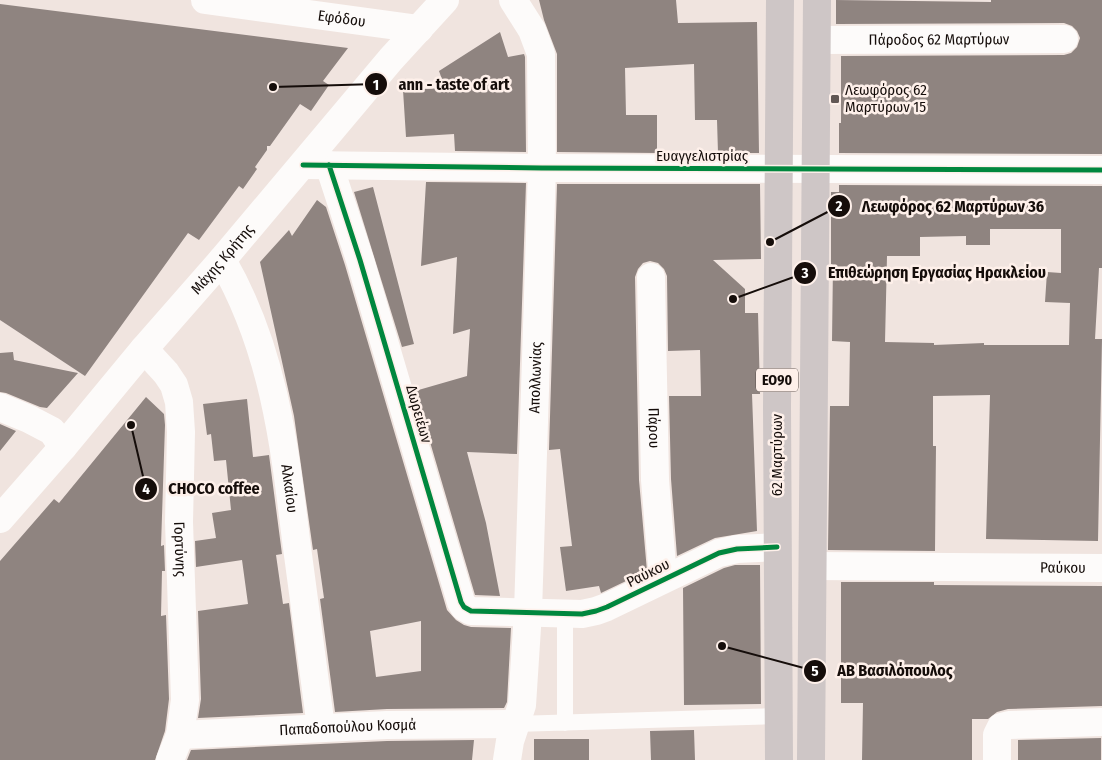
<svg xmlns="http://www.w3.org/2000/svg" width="1102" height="760" viewBox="0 0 1102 760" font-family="'Fira Sans Condensed',sans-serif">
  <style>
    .building { fill: #8f8480; fill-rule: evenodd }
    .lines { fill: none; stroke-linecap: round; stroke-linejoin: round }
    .service { stroke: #fdfbfa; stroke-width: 16 }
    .minor { stroke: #fdfbfa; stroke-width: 28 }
    .tertiary { stroke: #fdfbfa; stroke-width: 28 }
    .primary { stroke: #cec6c6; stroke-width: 28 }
    .cycleway-casing { stroke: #fef0ea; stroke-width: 8 }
    .cycleway { stroke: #00873e; stroke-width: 5 }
    .poi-dot { fill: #625855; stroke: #fef0ea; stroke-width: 2 }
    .labels { text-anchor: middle; stroke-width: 5; stroke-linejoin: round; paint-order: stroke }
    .shield { fill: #fef0ea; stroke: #5b514d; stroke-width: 1 }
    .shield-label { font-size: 14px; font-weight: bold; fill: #150d0a }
    .street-label { font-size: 15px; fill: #150d0a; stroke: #fef0ea }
    .poi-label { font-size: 15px; fill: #150d0a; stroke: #fef0ea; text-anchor: start }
    .leader { fill: none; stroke: #150d0a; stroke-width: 2 }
    .callout-dot { fill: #150d0a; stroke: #fef0ea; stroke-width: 2 }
    .mark-label { font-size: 15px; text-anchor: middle; font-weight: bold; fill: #fff }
    .callout-label { font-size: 16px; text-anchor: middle; font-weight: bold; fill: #150d0a; stroke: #fef0ea; stroke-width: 5; stroke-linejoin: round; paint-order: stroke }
  </style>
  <rect width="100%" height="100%" fill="#f0e4df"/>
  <path class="building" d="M539,0H676L678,23L757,22L759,153H718L717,120H695L694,64L625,68L626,115H657V153L557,152V54L544,20Z
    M836,0L991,2V0H1102V154L839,153V123H841V56L1064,55L1071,53L1077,47L1080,38L1077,31L1072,26L1064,23L836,24Z
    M0,4L348,48L323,81L329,85L311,111L300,104L270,146H267V150L255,167L257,169L243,189L239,186L199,240L188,233L85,376L0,320Z
    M500,32L508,57L524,54L525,57L526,152L455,151L454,134L406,137L403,90L445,88L439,71Z
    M426,182L526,183L517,454L467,452L486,523L500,596L475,595L415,391L467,376L470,329L453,334L457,257L421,266Z
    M557,184H760L761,259L713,260L745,289V313H758L760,394H752L757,531L715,538L677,556L671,479L669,396H701L700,350L668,351L667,276L664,269L658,263L650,261L643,263L638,269L635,277L639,480L647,571L601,593L599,586L566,591L560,547L572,546L560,449L549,450Z
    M839,185L1102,186V268H1099L1095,339H1102L1098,541L986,539L990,395L933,396V446H936L935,551L828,550L830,406H849L850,342L832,341L833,265L831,264V192H839ZM990,229H1061V273L1047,272L1045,302L1070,303L1069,345H984V343L934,345V343L885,342L887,256H920V237L966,236V245H990Z
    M373,187L414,344L402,347L354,192Z
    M317,200L326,207L345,265L447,610L456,620L464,625L471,627L511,628L507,702L504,708L387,709L335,712L320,599L324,598L317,549L313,550L294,416L260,262L289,230L292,236ZM421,621V671L376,677L370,631Z
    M13,352L14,360L78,373L47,408L40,407L6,393L0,392V353Z
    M146,397L164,414L165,425L161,546L164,545L165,571H162L161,616L166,615L169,699L165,731L155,760H0V561L54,499L59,503Z
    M247,399L253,457L269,455L282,554L276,555L283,604L289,603L303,713L198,718L201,699L198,611L248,604L242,560L196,567L195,541L216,538L212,513L231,510L226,460L214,461L211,434L207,435L203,404Z
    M0,424L16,431L0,451Z
    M735,565H760L761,704L684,705L683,588L724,568Z
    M841,582H934V585L1102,586V706L1008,709L997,712L988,719H972V760H862L863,703H841Z
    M694,730L695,760H651L650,731Z
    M1101,738V760H1018V740Z
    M534,739H589V760H534Z
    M474,740L472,760H187L191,750L387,741Z"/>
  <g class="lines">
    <path class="service" d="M565,613V723
      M515,724L778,716"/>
    <g class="minor">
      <path id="s1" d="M817,40L1064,39"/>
      <path d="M303,165L542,168L1102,170"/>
      <path d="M329,165L360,260L461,602L464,607L471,611L582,614L596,611L607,607L719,553L737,549L777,547"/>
      <path id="s2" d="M222,260C273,348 284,441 296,540C304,602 313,665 321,728"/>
      <path id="s3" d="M651,277L655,480L663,578"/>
      <path id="s4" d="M144,349L166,373L174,385L179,402L181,432L179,522L185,700L180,735L170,760"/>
      <path d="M0,407L29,419L52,431L63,447"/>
      <path id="s5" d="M813,566L1102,568"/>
      <path id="s6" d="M180,735L387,725L515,724"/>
      <path id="s7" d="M507,760L510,741L522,705L528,612L542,168L541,54L532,30L513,0"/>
      <path d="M997,760V735L1001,727L1009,725L1102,722"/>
    </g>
    <g class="tertiary">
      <path id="s8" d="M205,0L419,29"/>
      <path id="s9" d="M0,519L63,447L144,349L222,260L391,59L445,0"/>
    </g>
    <path class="primary" d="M779,760L777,407L780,0
      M811,760L817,0"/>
    <g class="cycleway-casing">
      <path id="cycleway" d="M303,165L542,168L1102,170
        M329,165L360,260L461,602L464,607L471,611L582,614L596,611L607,607L719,553L737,549L777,547"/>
    </g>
    <use href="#cycleway" class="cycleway"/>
  </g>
  <rect class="poi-dot" x="830" y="94" width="10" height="10" rx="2.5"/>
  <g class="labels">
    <rect class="shield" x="756" y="368.5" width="42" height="23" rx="4"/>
    <g class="shield-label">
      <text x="777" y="385">ΕΟ90</text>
    </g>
    <g class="street-label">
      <text dy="5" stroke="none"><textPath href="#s8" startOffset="138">Εφόδου</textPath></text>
      <text dy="5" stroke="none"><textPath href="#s1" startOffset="122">Πάροδος 62 Μαρτύρων</textPath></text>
      <text x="702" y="161">Ευαγγελιστρίας</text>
      <text dy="5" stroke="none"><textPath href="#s9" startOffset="342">Μάχης Κρήτης</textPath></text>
      <text dy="5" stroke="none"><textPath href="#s7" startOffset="385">Απολλωνίας</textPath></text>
      <text transform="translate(419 414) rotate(74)" y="5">Δωρειέων</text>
      <text dy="5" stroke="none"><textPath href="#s3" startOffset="151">Πάρου</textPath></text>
      <text transform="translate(777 455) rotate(-90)" y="5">62 Μαρτύρων</text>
      <text dy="5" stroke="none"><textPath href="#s2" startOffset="240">Αλκαίου</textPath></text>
      <text dy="5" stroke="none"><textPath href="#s4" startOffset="212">Γορτύνης</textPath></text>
      <text dy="5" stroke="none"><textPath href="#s5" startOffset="250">Ραύκου</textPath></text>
      <text transform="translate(648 573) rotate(-26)" y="5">Ραύκου</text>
      <text dy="5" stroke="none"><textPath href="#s6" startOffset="168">Παπαδοπούλου Κοσμά</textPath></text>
    </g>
    <g class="poi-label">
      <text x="845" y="95">Λεωφόρος 62<tspan x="845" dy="17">Μαρτύρων 15</tspan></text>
    </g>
  </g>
  <path class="leader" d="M273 87L376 84M770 242L839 206M733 299L805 273M131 425L146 489M722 646L815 671"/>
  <g class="callout-dot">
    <circle cx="273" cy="87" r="5"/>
    <circle cx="770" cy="242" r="5"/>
    <circle cx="733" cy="299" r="5"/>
    <circle cx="131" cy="425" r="5"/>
    <circle cx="722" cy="646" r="5"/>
    <circle cx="376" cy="84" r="12"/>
    <circle cx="839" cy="206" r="12"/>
    <circle cx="805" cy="273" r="12"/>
    <circle cx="146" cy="489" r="12"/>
    <circle cx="815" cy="671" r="12"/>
  </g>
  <g class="mark-label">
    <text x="376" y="90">1</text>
    <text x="839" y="211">2</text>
    <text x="805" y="278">3</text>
    <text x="146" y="494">4</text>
    <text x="815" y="676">5</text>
  </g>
  <g class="callout-label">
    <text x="454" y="90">ann - taste of art</text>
    <text x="953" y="212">Λεωφόρος 62 Μαρτύρων 36</text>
    <text x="937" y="278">Επιθεώρηση Εργασίας Ηρακλείου</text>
    <text x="214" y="494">CHOCO coffee</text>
    <text x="895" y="676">ΑΒ Βασιλόπουλος</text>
  </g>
</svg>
